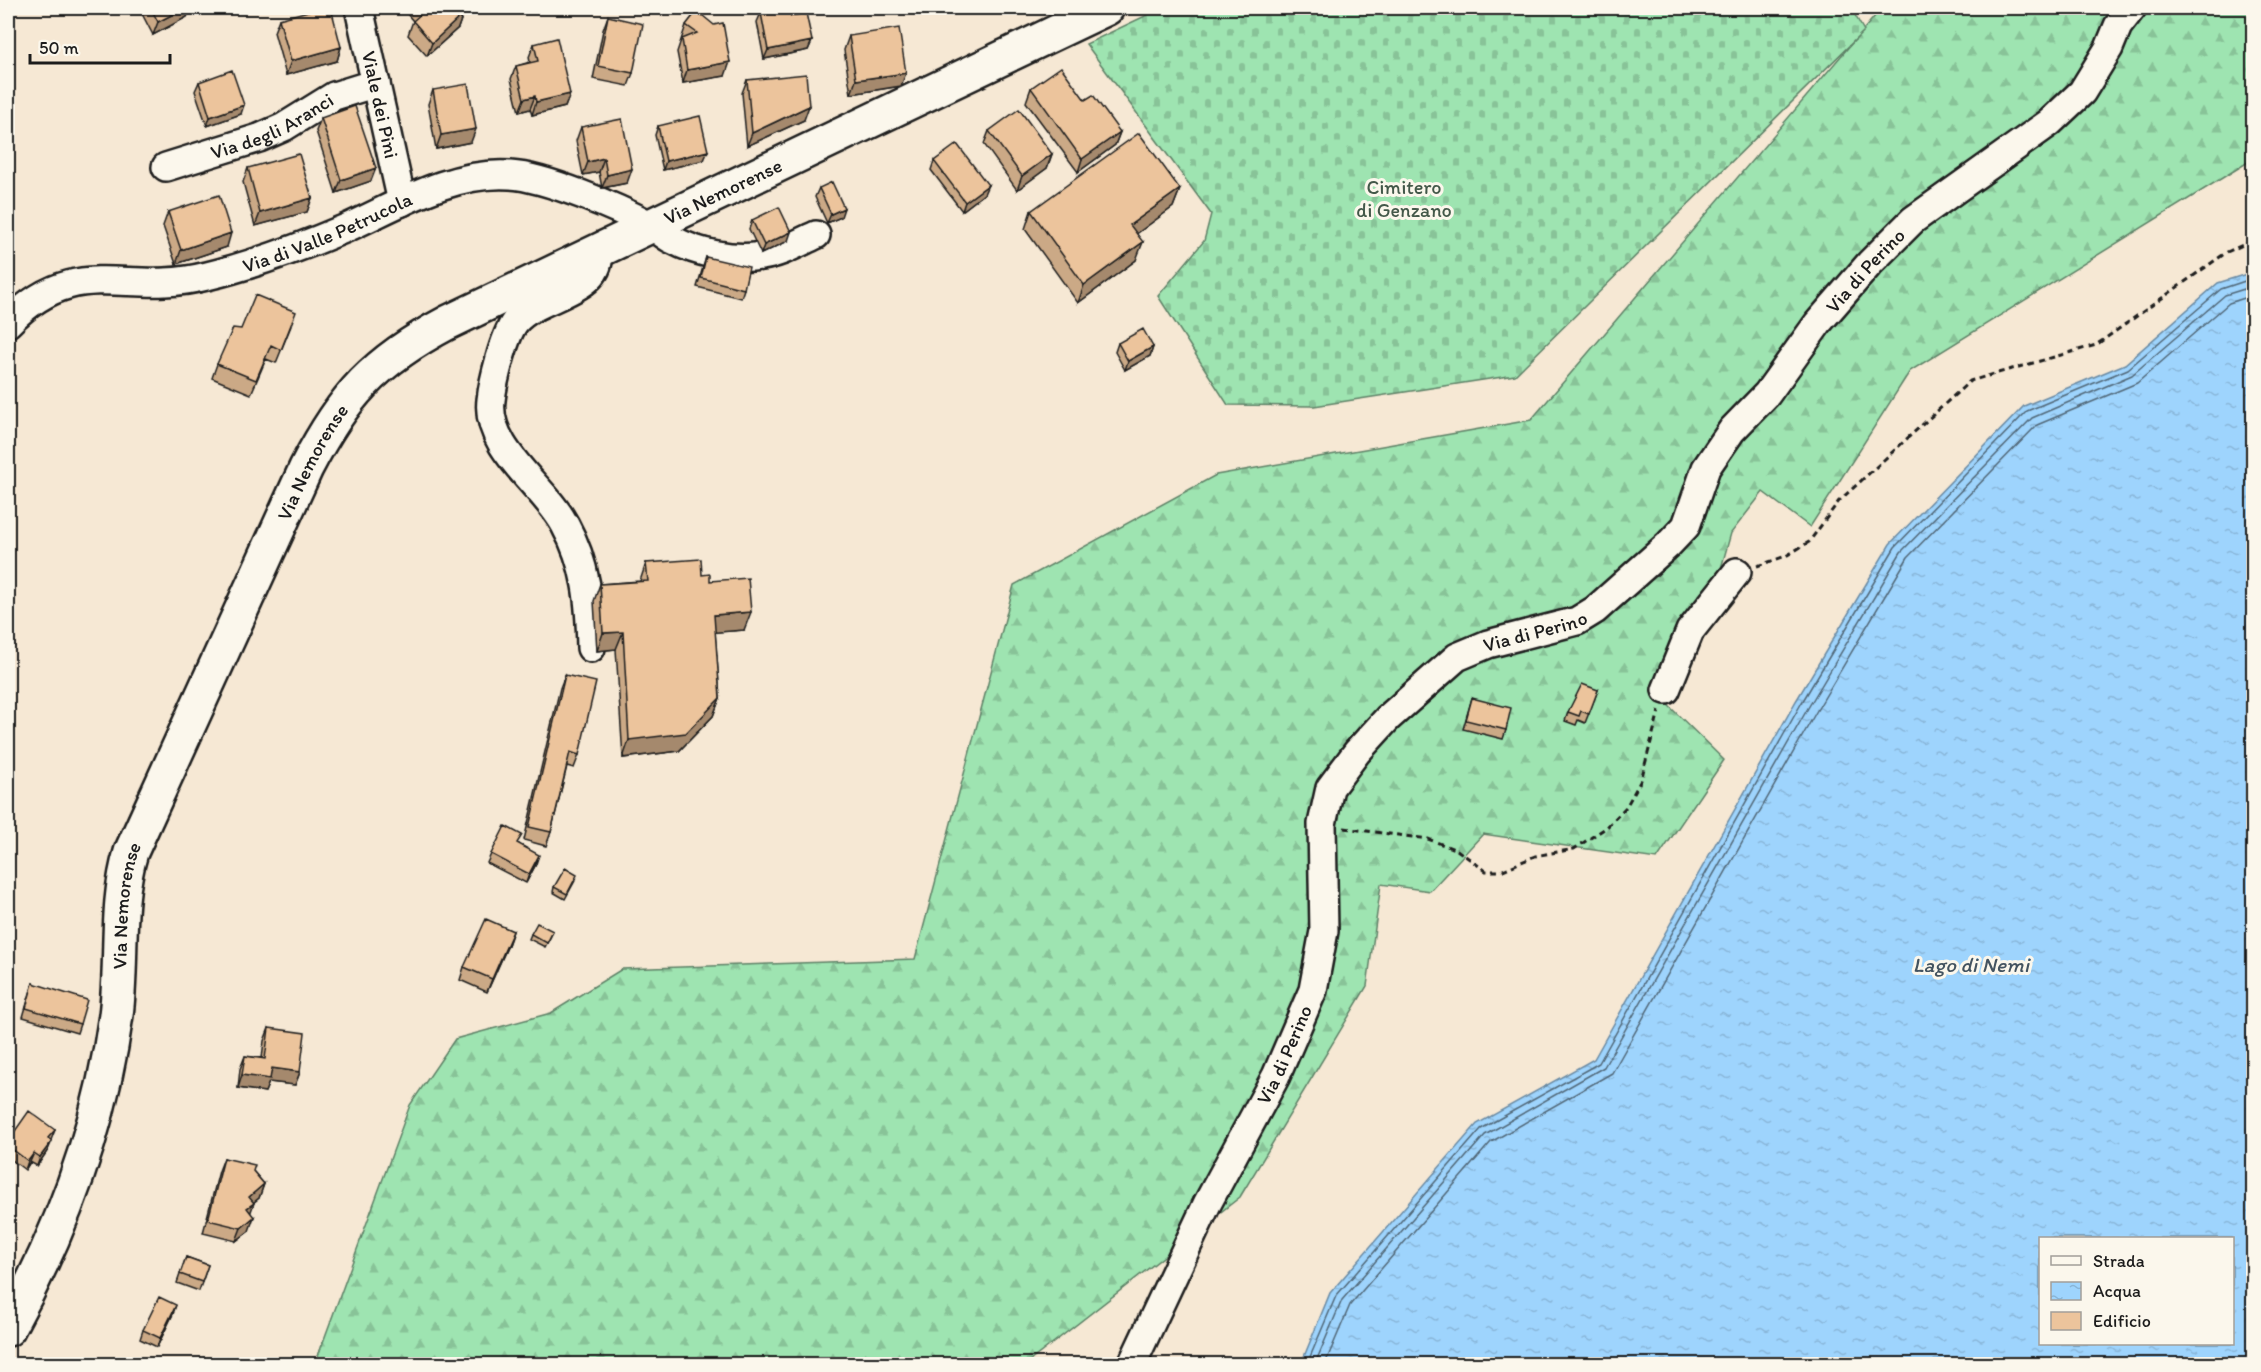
<svg xmlns="http://www.w3.org/2000/svg" width="2261" height="1372" viewBox="0 0 2261 1372" font-family="Itim,sans-serif">
  <style>
    .forest { fill: url(#forest-firs); stroke: #5d8066; stroke-width: 1.5 }
    .cemetery { fill: url(#cemetery-stones); stroke: #5d8066; stroke-width: 1.5 }
    .water { fill: url(#water-ripples); stroke: #6a8aa3; stroke-width: 1.5; fill-rule: evenodd }
    .lines { fill: none; stroke-linecap: round; stroke-linejoin: round }
    .shore { stroke: #506676; stroke-width: 1.5 }
    .minor-casing { stroke: #1c1c1c; stroke-width: 32 }
    .major-casing { stroke: #1c1c1c; stroke-width: 38 }
    .path { stroke: #1c1c1c; stroke-width: 3; stroke-dasharray: 6 4.5; stroke-linecap: butt }
    .minor { stroke: #fbf7ec; stroke-width: 27 }
    .major { stroke: #fbf7ec; stroke-width: 33 }
    .wall { fill: #cba986; stroke: #1c1c1c; stroke-width: 1.5 }
    .shaded-wall { fill: #a5896d; stroke: #1c1c1c; stroke-width: 1.5 }
    .building { fill: #ecc49c; stroke: #1c1c1c; stroke-width: 1.5 }
    .labels { text-anchor: middle; stroke-width: 6; stroke-linejoin: round; paint-order: stroke }
    .street-label { font-size: 20px; fill: #1c1c1c; stroke: #fbf7ec }
    .park-label { font-size: 20px; fill: #435849; stroke: #fbf7ec }
    .water-label { font-size: 21px; font-style: italic; fill: #435360; stroke: #fbf7ec }
  </style>
  <defs>
    <pattern id="forest-firs" width="22" height="20" patternUnits="userSpaceOnUse" patternTransform="scale(1.5)"><rect width="22" height="20" fill="#9ee4b1"/><path d="M5 1l3.5 6h-7zM16 11l3.5 6h-7z" fill="#88c398"/></pattern>
    <pattern id="cemetery-stones" width="16" height="16" patternUnits="userSpaceOnUse" patternTransform="scale(1.5)"><rect width="16" height="16" fill="#9ee4b1"/><path d="M2 7V4a2 2 0 0 1 4 0v3zM10 15v-3a2 2 0 0 1 4 0v3z" fill="#88c398"/></pattern>
    <pattern id="water-ripples" width="26" height="14" patternUnits="userSpaceOnUse" patternTransform="scale(1.5)"><rect width="26" height="14" fill="#9ed4fd"/><path d="M2 4q2-2 4 0t4 0M15 11q2-2 4 0t4 0" fill="none" stroke="#88b5d8"/></pattern>
  </defs>
  <rect width="100%" height="100%" fill="#f6e8d4"/>
  <filter id="ink" filterUnits="userSpaceOnUse"><feTurbulence type="fractalNoise" baseFrequency=".0167" numOctaves="2"/><feDisplacementMap in="SourceGraphic" scale="12" xChannelSelector="R" yChannelSelector="G"/><feConvolveMatrix kernelMatrix="1 2 1 2 8 2 1 2 1" color-interpolation-filters="sRGB"/></filter>
  <g filter="url(#ink)">
    <path class="forest" d="M1887,8H2253V159L1910,371L1810,527L1763,492L1731,533L1709,611L1661,678L1666,703L1724,760L1657,859L1483,834L1430,891L1381,884L1367,986L1240,1197L1026,1364H315L410,1105L455,1039L551,1013L622,969L915,959L1014,585L1216,475L1531,420L1875,16Z"/>
    <path class="cemetery" d="M1162,8H1851L1864,31L1515,375L1314,406L1228,405L1158,296L1204,241L1211,214L1086,44Z"/>
    <path class="water" d="M2253,272V1364H1301L1330,1293L1477,1124L1594,1059L1796,701L1890,544L2024,406L2125,364L2218,283ZM2040,1238H2232V1344H2040Z"/>
    <g class="lines">
      <path class="shore" d="M1307,1364L1336,1296L1481,1129L1599,1063L1801,704L1895,547L2027,411L2128,369L2221,289L2254,278
        M1315,1364L1342,1300L1485,1135L1604,1067L1808,708L1901,552L2032,418L2132,375L2225,295L2254,286
        M1325,1364L1350,1305L1491,1142L1612,1073L1816,712L1908,557L2037,425L2137,383L2229,303L2254,295"/>
      <g class="minor-casing">
        <g id="minor">
          <path id="s1" d="M359,8L402,202"/>
          <path id="s2" d="M166,167L259,138L284,127L334,96L376,83"/>
          <path id="s3" d="M8,323C77,252 125,297 207,276C253,265 299,248 344,229C396,206 451,171 510,175C546,177 618,208 650,225C658,229 665,236 673,240C697,253 734,261 761,256C780,254 798,243 816,235"/>
          <path d="M591,648C590,603 587,565 565,525C544,485 485,449 491,400C493,382 504,336 515,322C536,295 605,293 598,250"/>
          <path d="M1666,690L1690,631L1737,572"/>
          <path id="s4" d="M1132,1364L1207,1204L1276,1076L1313,990L1324,931L1322,824L1330,788L1357,752L1388,718L1457,657L1488,644L1577,621L1595,610L1668,545L1686,526L1706,468L1732,430L1767,394L1818,323L1870,263L1913,220L2049,123L2082,92L2109,48L2118,26L2132,8"/>
        </g>
      </g>
      <g class="major-casing">
        <g id="major">
          <path id="s5" d="M8,1329C61,1233 101,1125 116,1015C123,962 115,904 131,852L306,468C343,396 375,361 447,323L1107,8"/>
        </g>
      </g>
      <path class="path" d="M1757,566L1786,556L1809,542L1839,501L1970,381L2096,345L2227,252L2254,240
        M1344,828L1428,839L1457,850L1486,871H1501L1535,856L1574,849L1607,827L1626,807L1641,780L1659,711"/>
      <use href="#minor" class="minor"/>
      <use href="#major" class="major"/>
    </g>
    <path class="wall" d="M139,8H191L187,17L153,35Z
      M411,8H457L463,14L458,28L427,56L408,35L413,21L408,15Z
      M697,11L725,76L683,83L677,52L686,25Z
      M761,13L791,16L812,41L808,50L764,59L757,22Z
      M608,16L633,73L628,86L593,79L603,30Z
      M279,19L341,47L337,61L286,75L274,32Z
      M849,36L901,86L851,94L844,50Z
      M534,44L570,94L565,107L532,115L530,109L519,112L511,79L516,66L530,62L529,57Z
      M747,80L804,120L747,146L742,93Z
      M199,82L241,114L207,126L195,91Z
      M1031,88L1085,100L1120,132L1115,145L1078,172L1026,102Z
      M433,90L471,142L436,149L428,104Z
      M321,118L371,181L336,193L316,131Z
      M658,126L704,160L663,170L655,135Z
      M581,127L627,183L602,188L599,172L583,175L576,141Z
      M989,131L1052,154L1047,168L1017,190L984,144Z
      M934,161L984,194L962,211L931,170Z
      M248,168L312,198L307,212L255,226L243,182Z
      M819,188L841,217L827,223L815,197Z
      M1180,189L1173,207L1136,234V260L1078,303L1025,229L1031,211Z
      M168,212L227,247L176,264L163,226Z
      M752,220L788,241L761,254L749,229Z
      M706,257L744,289L741,298L697,287Z
      M291,326L276,363L266,359L251,394L212,378L217,364L241,329Z
      M1118,343L1153,347L1150,356L1125,370L1115,352Z
      M646,563L702,575L710,581L744,630L715,632L720,698L713,716L679,751L623,758L616,649L597,651L594,601L600,584L640,581Z
      M565,675L579,755L574,768L567,766L551,832L546,846L524,840L560,688Z
      M1598,690L1585,723L1578,720L1576,725L1565,721L1568,712Z
      M1472,698L1506,730L1503,739L1463,729Z
      M519,844L536,864L526,883L487,863L491,854Z
      M576,879L565,899L553,892L554,887Z
      M513,931L508,945L487,992L460,980L464,967Z
      M531,934L551,936L545,947L529,939Z
      M33,983L80,1024L77,1033L23,1017Z
      M269,1028L300,1072L295,1085L269,1082L265,1092L238,1088L240,1069L245,1056L262,1058L264,1041Z
      M55,1130L51,1140L48,1150L37,1166L30,1162L25,1170L8,1157V1141Z
      M224,1158L253,1171L264,1184L259,1198L253,1203L250,1212L249,1231L236,1241L203,1233L219,1171Z
      M186,1257L208,1265L199,1291L177,1283Z
      M173,1314L157,1347L140,1339L143,1330Z"/>
    <path class="shaded-wall" d="M184,8H191L187,17L153,35L158,22Z
      M495,8H515L494,12Z
      M463,14L458,28L427,56L432,43Z
      M812,41L808,50L764,59L768,50Z
      M341,47L337,61L286,75L291,61Z
      M730,62L725,76L683,83L687,70Z
      M906,73L901,86L851,94L856,80Z
      M570,94L565,107L532,115L536,102Z
      M535,96L530,109L519,112L524,99Z
      M244,105L241,114L207,126L210,117Z
      M809,106L804,120L747,146L752,133Z
      M476,129L471,142L436,149L441,135Z
      M1120,132L1115,145L1078,172L1082,159Z
      M708,151L704,160L663,170L666,161Z
      M1052,154L1047,168L1017,190L1022,176Z
      M604,158L599,172L583,175L588,162Z
      M376,168L371,181L336,193L341,180Z
      M632,169L627,183L602,188L607,175Z
      M988,185L984,194L962,211L965,202Z
      M1180,189L1173,207L1124,243L1130,225Z
      M312,198L307,212L255,226L260,213Z
      M844,208L841,217L827,223L831,214Z
      M791,232L788,241L761,254L764,245Z
      M231,233L227,247L176,264L181,250Z
      M1143,242L1136,260L1078,303L1084,285Z
      M1153,347L1150,356L1125,370L1128,361Z
      M751,612L744,630L707,633L714,615Z
      M623,632L616,649L597,651L603,633Z
      M720,698L713,716L679,751L623,758L629,740Z
      M539,855L536,864L526,883L529,874Z
      M513,931L508,945L487,992L492,979Z
      M272,1068L300,1072L295,1085L269,1082L265,1092L238,1088L242,1075Z
      M52,1141L48,1150L37,1166L40,1157Z
      M34,1153L30,1162L25,1170L28,1161Z
      M264,1184L259,1198L244,1210L249,1197Z
      M254,1203L249,1217L247,1208Z
      M254,1217L249,1231L236,1241L241,1228Z
      M176,1305L173,1314L157,1347L160,1338Z"/>
    <path class="building" d="M151,8H185L158,22Z
      M319,8H331L341,47L291,61L279,19Z
      M418,8H457L463,14L432,43L413,21L423,12Z
      M787,8H790L791,16L806,13L812,41L768,50L761,13Z
      M697,11L714,25L723,23L730,62L687,70L682,39L697,33L686,25Z
      M608,16L643,24L633,73L598,66Z
      M899,28L906,73L856,80L849,36Z
      M557,38L570,94L536,102L535,96L524,99L516,66L538,61L534,44Z
      M1061,67L1085,100L1093,95L1120,132L1082,159L1031,88Z
      M232,70L244,105L210,117L199,82Z
      M806,74L809,106L752,133L747,80Z
      M468,84L476,129L441,135L433,90Z
      M355,106L376,168L341,180L321,118Z
      M1019,109L1052,154L1022,176L989,131Z
      M700,116L708,151L666,161L658,126Z
      M622,119L632,169L607,175L604,158L588,162L581,127Z
      M1139,133L1180,189L1130,225L1143,242L1084,285L1031,211Z
      M957,144L988,185L965,202L934,161Z
      M299,154L312,198L260,213L248,168Z
      M832,182L844,208L831,214L819,188Z
      M219,195L231,233L181,250L168,212Z
      M779,207L791,232L764,245L752,220Z
      M706,257L749,267L744,289L701,278Z
      M255,295L296,312L281,350L271,345L256,380L217,364L233,328L241,329Z
      M1143,329L1153,347L1128,361L1118,343Z
      M701,559L702,575L710,574V581L748,578L751,612L714,615L720,698L686,733L629,740L623,632L603,633L600,584L648,581L646,563Z
      M565,675L596,682L579,755L570,752L551,832L529,827Z
      M1582,684L1598,690L1589,714L1581,711L1579,716L1568,712Z
      M1472,698L1511,708L1506,730L1466,720Z
      M505,826L522,835L517,843L539,855L529,874L491,854Z
      M565,868L577,875L567,894L554,887Z
      M486,919L513,931L492,979L464,967Z
      M537,923L553,931L547,943L531,934Z
      M33,983L87,1000L80,1024L26,1008Z
      M269,1028L305,1033L300,1072L272,1068L270,1079L242,1075L245,1056L265,1059Z
      M29,1111L55,1130L48,1138L52,1141L40,1157L34,1153L28,1161L8,1146V1141Z
      M224,1158L255,1165L253,1171L264,1184L249,1197L254,1203L247,1208L254,1217L241,1228L208,1220Z
      M186,1257L208,1265L202,1282L180,1274Z
      M159,1297L176,1305L160,1338L143,1330Z"/>
  </g>
  <g class="labels">
    <g class="street-label">
      <text dy="7" stroke="none"><textPath href="#s1" startOffset="99">Viale dei Pini</textPath></text>
      <text dy="7" stroke="none"><textPath href="#s2" startOffset="114">Via degli Aranci</textPath></text>
      <text dy="7" stroke="none"><textPath href="#s5" startOffset="1432">Via Nemorense</textPath></text>
      <text dy="7" stroke="none"><textPath href="#s3" startOffset="340">Via di Valle Petrucola</textPath></text>
      <text dy="7" stroke="none"><textPath href="#s4" startOffset="1389">Via di Perino</textPath></text>
      <text dy="7" stroke="none"><textPath href="#s5" startOffset="928">Via Nemorense</textPath></text>
      <text dy="7" stroke="none"><textPath href="#s4" startOffset="885">Via di Perino</textPath></text>
      <text dy="7" stroke="none"><textPath href="#s5" startOffset="444">Via Nemorense</textPath></text>
      <text dy="7" stroke="none"><textPath href="#s4" startOffset="345">Via di Perino</textPath></text>
    </g>
    <g class="park-label">
      <text x="1404" y="194">Cimitero<tspan x="1404" dy="23">di Genzano</tspan></text>
    </g>
    <g class="water-label">
      <text x="1971" y="972">Lago di Nemi</text>
    </g>
  </g>
  <rect width="2261" height="1372" fill="none" stroke="#fbf7ec" stroke-width="30"/>
  <rect x="15" y="15" width="2231" height="1342" fill="none" stroke="#1c1c1c" stroke-width="2" filter="url(#ink)"/>
  <rect x="2039" y="1237" width="195" height="108" fill="#fbf7ec" stroke="#a29f99" stroke-width="1.5"/>
  <rect x="2051" y="1256" width="30" height="9" fill="#fbf7ec" stroke="#a29f99" stroke-width="1.5"/>
  <text x="2093" y="1267" font-size="18" fill="#1c1c1c">Strada</text>
  <rect x="2051" y="1282" width="30" height="18" fill="url(#water-ripples)" stroke="#a29f99" stroke-width="1.5"/>
  <text x="2093" y="1297" font-size="18" fill="#1c1c1c">Acqua</text>
  <rect x="2051" y="1312" width="30" height="18" fill="#ecc49c" stroke="#a29f99" stroke-width="1.5"/>
  <text x="2093" y="1327" font-size="18" fill="#1c1c1c">Edificio</text>
  <path d="M30 54v9h140v-9" fill="none" stroke="#1c1c1c" stroke-width="3"/>
  <text x="39" y="54" font-size="18" fill="#1c1c1c" stroke="#fbf7ec" stroke-width="4.5" paint-order="stroke">50 m</text>
</svg>
